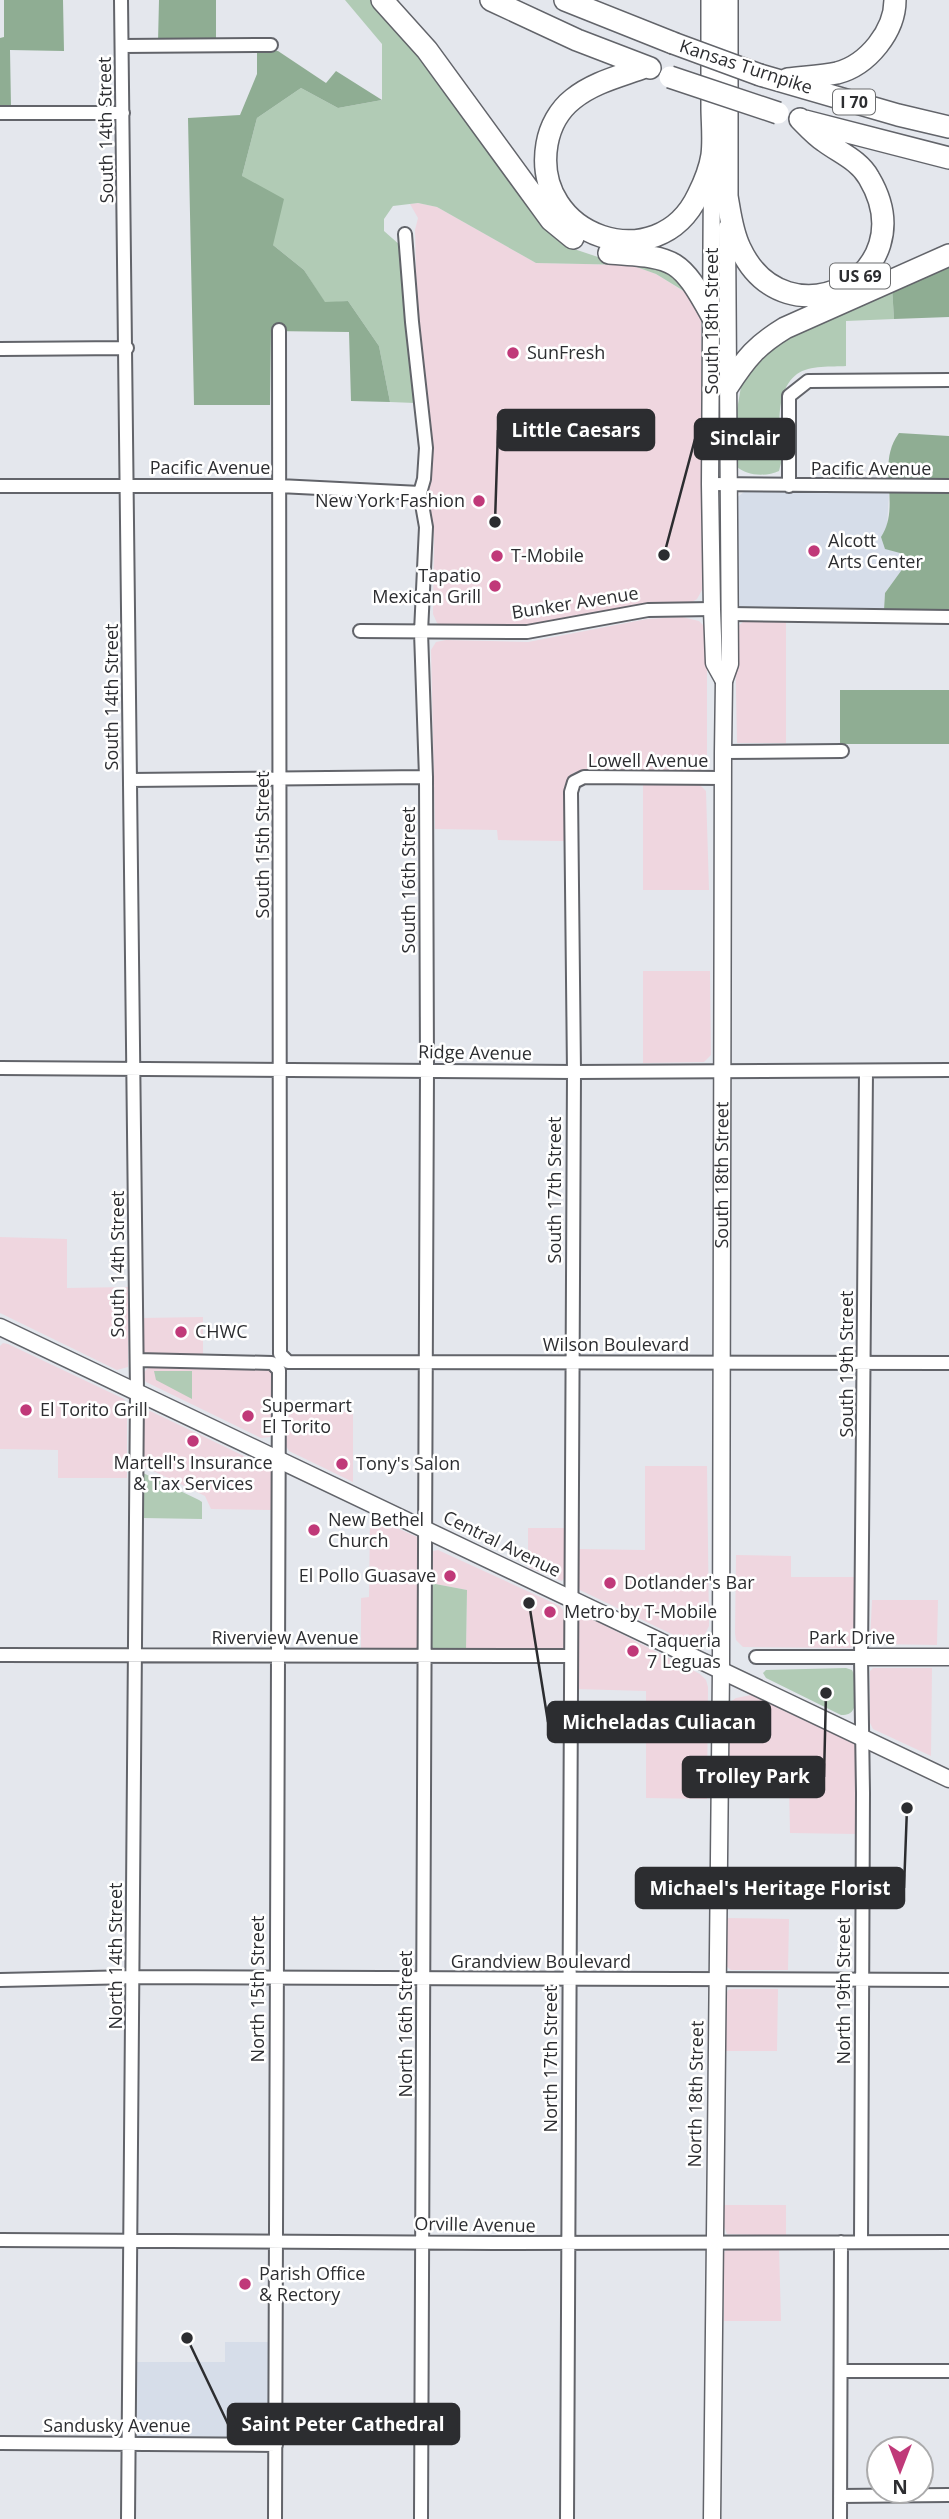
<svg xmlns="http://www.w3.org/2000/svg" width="949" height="2519" viewBox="0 0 949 2519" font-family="'Open Sans',sans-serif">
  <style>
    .commercial { fill: #efd6df }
    .built { fill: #d6dde9 }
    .green { fill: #b1cbb5 }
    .forest { fill: #8fad93 }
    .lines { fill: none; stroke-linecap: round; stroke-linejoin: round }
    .minor-casing { stroke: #62646a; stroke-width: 16 }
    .secondary-casing { stroke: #62646a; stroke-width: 19 }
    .motorway-casing { stroke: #62646a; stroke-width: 24 }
    .minor { stroke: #fff; stroke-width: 12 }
    .secondary { stroke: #fff; stroke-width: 16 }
    .motorway { stroke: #fff; stroke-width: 21 }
    .motorway-bridge-casing { stroke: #62646a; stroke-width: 24; stroke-linecap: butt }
    .motorway-bridge { stroke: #fff; stroke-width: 21 }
    .poi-dot { fill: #c03979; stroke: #fff; stroke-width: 2.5 }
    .labels { text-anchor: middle; stroke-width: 5; stroke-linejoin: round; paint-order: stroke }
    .shield { fill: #fff; stroke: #6b6c6e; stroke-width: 2 }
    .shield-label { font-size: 16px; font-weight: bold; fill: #2c2d30 }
    .street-label { font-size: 18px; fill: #2c2d30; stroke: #fff }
    .poi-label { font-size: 18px; fill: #2c2d30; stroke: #fff; text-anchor: start }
    .leader { fill: none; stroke: #2c2d30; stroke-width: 2.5 }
    .callout-dot { fill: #2c2d30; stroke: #fff; stroke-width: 2.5 }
    .callout { fill: #2c2d30; stroke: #2c2d30; stroke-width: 2.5 }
    .callout-label { font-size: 19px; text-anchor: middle; font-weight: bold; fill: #fff }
  </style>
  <rect width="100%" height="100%" fill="#e4e7ed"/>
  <path class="commercial" d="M418,203L437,207L536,263L631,265L656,274L691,296L701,315L702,590L697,599L689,604L527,627L445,628L437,623L433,614L434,538L432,521L424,501L431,480V450L417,315L415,230L418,218L410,204Z
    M682,617L699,621L705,627L707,637V761L704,768L695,772H575L568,777L564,788V841L498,840L497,830L435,829L431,650L436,642L446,640L528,642L647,619Z
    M786,621V743H737L735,635L738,626L743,622Z
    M643,783L700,785L706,791L709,890H643Z
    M643,971H710L711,1055L704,1062L643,1063Z
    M0,1237L67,1239V1288L128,1287V1367L117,1370L0,1313Z
    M203,1317V1356L141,1355L142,1318Z
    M3,1343L8,1344L124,1399L127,1405V1478H58V1450L0,1449V1346Z
    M156,1367L270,1370L272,1373V1433L270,1437L261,1438L146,1382L143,1378L144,1372L148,1368Z
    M150,1411L271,1469L273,1474V1510L211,1509L205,1496L143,1466V1419Z
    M285,1411L353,1412V1482L289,1451L285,1444Z
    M645,1466H707L709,1626L705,1634L698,1640H684L580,1590L577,1584V1549L645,1550Z
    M370,1516L417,1537L420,1546L419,1646L416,1649L361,1650V1598L369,1597Z
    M528,1528H565L564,1578L562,1581L528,1567Z
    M438,1550L560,1606L566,1615L565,1647L562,1650H466L467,1590L430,1583V1556L433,1551Z
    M736,1555L791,1556V1577H859L858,1642L850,1648L743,1647L736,1640L735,1633Z
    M872,1600H938L937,1645L873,1644L870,1641Z
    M584,1617L590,1618L700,1674L706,1680L708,1687L707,1799L646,1798V1691L575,1689L578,1621Z
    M873,1668H932L931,1756L873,1729L870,1723V1671Z
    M751,1695L854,1744L857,1756V1834L790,1833L789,1787H726L727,1709L730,1702L736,1698Z
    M725,1918L789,1919L788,1970H731L727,1967L725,1962Z
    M733,1989H778L777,2051H724L726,1996L728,1990Z
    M723,2205H786V2236L727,2234L724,2226Z
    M779,2247L781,2321H724V2253L726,2250L729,2248Z"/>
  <path class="built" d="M744,492H889L887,527L881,538L900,553L906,564L885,593L884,610L743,611L735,609V499Z
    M225,2342H273L272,2442L136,2441L135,2362H225Z"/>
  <path class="green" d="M345,0H372L416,47L571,248L601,258L668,267L692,296L656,274L631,265L536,263L437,207L418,203L393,206L384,219V231L401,246L415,403L390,402L379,346L348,301L325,303L304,270L273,245L242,176L257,118L301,88L338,108L382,100V44Z
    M892,287L894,319L846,321V366C832,367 810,365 797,374C772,393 781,436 781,463L779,471C766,477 746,476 736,466L737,410L743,375L773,343Z
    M154,1371H192V1399L156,1380Z
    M143,1473L199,1500L202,1502V1519L143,1518Z
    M430,1583L467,1590L466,1650L434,1649L430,1646Z
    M846,1668L852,1670L854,1674V1708C851,1714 848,1715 841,1715L766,1678L763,1673L766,1670Z"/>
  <path class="forest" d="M4,0H63L64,51L10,50L11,107H0V38L4,37Z
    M159,0H216V42H158Z
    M257,50L278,51L326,83L336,71L382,100L338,108L301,88L257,118L242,176L284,199L273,245L304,270L325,302L348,301L379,346L390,402L351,401L349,332L271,331L270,405H194L188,118L240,115L257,74Z
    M949,263V317L894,319L892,287Z
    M899,433L949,436V610H884L885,593L906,564L900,553L885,549L881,537C902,505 875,465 899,433Z
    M840,690H949V744H840Z"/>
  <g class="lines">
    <g class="minor-casing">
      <path id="minor" d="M121,0L137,1393L128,2519
        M122,46L271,45
        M0,113H123
        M405,234L412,322L426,448L424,479L420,493L426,527L421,632L426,777L427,1069L421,2519
        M279,330L280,1354L288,1362L949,1363
        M0,349L127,348
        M710,484L949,486
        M0,486H279L420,493
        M789,486V396L808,381L949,380
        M730,614L949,617
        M360,631L527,632L648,610L712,609
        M723,752L842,751
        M130,780L426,777
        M0,1068L574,1072L949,1070
        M137,1360L272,1363L279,1370L275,2519
        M0,1655L570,1656
        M756,1657H861
        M0,1980L134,1977L949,1980
        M0,2240L496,2243L949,2242
        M861,2242L863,1793L861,1657L866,1071
        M841,2371H949
        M0,2443L276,2445
        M840,2496L949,2495
        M567,2519L574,1072L571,792L574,782L584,777L723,778
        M840,2519L841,2242"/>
    </g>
    <g class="secondary-casing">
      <g id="secondary">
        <path d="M712,171L710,484L712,609L714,663L724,681"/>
        <path d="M0,1327L949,1779"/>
        <path d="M861,1657H949"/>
        <path id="s1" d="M712,2519L721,1670L723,752L724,681L730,664L727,227"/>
      </g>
    </g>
    <g class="motorway-casing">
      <path id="motorway" d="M382,0L427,50L551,220L573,238
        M491,0L577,40L650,68
        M565,0L673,43
        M727,0V196C730,213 732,232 740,248C786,347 927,276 869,178C859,160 840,153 824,141C815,135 808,127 800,119
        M645,67C621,76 594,82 573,99C559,110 550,127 547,144C531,237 658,280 698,195C704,183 710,168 712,155C714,139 712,122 712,107C712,71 712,36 712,0
        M760,75L898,115L949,127
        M788,79C804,77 822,76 837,73C868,65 895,31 895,0
        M805,121L949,158
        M609,253C675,258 679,256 712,316
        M728,386C746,358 757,345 785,328L949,255"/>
    </g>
    <use href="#minor" class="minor"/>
    <use href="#secondary" class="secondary"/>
    <use href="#motorway" class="motorway"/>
    <g class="motorway-bridge-casing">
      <path id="motorway-bridge" d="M673,43L760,75
        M670,77L778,113"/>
    </g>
    <use href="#motorway-bridge" class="motorway-bridge"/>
  </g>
  <g class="poi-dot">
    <circle cx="513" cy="353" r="7"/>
    <circle cx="479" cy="501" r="7"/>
    <circle cx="814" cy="551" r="7"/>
    <circle cx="497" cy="556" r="7"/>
    <circle cx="495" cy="586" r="7"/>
    <circle cx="181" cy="1332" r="7"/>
    <circle cx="26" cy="1410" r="7"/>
    <circle cx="248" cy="1416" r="7"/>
    <circle cx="193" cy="1441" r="7"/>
    <circle cx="342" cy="1464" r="7"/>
    <circle cx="314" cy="1530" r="7"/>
    <circle cx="450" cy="1576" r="7"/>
    <circle cx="610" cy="1583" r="7"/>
    <circle cx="550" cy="1612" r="7"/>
    <circle cx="633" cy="1651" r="7"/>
    <circle cx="245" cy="2284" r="7"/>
  </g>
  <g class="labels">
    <g class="shield">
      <rect x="833" y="89.5" width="42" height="25" rx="5"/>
      <rect x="830" y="263.5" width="60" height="25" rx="5"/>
    </g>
    <g class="shield-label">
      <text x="854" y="108">I 70</text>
      <text x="860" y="282">US 69</text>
    </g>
    <g class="street-label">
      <text transform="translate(746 67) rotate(18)" y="6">Kansas Turnpike</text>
      <text transform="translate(106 130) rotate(-91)" y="6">South 14th Street</text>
      <text transform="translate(712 321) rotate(-90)" y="6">South 18th Street</text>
      <text x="210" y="474">Pacific Avenue</text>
      <text x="871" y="475">Pacific Avenue</text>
      <text transform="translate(575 603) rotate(-9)" y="6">Bunker Avenue</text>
      <text transform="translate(112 697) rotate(-90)" y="6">South 14th Street</text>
      <text x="648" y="767">Lowell Avenue</text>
      <text transform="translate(263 845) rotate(-90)" y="6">South 15th Street</text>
      <text transform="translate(409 880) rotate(-90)" y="6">South 16th Street</text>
      <text transform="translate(475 1053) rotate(1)" y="6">Ridge Avenue</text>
      <text dy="6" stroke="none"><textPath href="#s1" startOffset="1344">South 18th Street</textPath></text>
      <text transform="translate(555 1190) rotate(-90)" y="6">South 17th Street</text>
      <text transform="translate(118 1264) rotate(-90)" y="6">South 14th Street</text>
      <text x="616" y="1351">Wilson Boulevard</text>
      <text transform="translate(847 1364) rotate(-90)" y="6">South 19th Street</text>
      <text transform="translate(502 1544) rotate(26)" y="6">Central Avenue</text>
      <text x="285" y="1644">Riverview Avenue</text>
      <text x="852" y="1644">Park Drive</text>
      <text transform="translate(116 1956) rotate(-90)" y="6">North 14th Street</text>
      <text x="541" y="1968">Grandview Boulevard</text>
      <text transform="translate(258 1989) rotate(-90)" y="6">North 15th Street</text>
      <text transform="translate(844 1991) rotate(-90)" y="6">North 19th Street</text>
      <text transform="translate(406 2024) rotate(-90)" y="6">North 16th Street</text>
      <text transform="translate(551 2059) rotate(-90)" y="6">North 17th Street</text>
      <text transform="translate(696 2094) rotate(-89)" y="6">North 18th Street</text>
      <text transform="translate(475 2225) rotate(1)" y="6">Orville Avenue</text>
      <text x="117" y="2432">Sandusky Avenue</text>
    </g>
    <g class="poi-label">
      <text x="527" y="359">SunFresh</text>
      <text x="465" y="507" text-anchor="end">New York Fashion</text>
      <text x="828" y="547">Alcott<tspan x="828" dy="21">Arts Center</tspan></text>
      <text x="511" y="562">T-Mobile</text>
      <text x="481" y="582" text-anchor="end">Tapatio<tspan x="481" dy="21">Mexican Grill</tspan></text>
      <text x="195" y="1338">CHWC</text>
      <text x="262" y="1412">Supermart<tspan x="262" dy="21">El Torito</tspan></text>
      <text x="40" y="1416">El Torito Grill</text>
      <text x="193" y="1469" text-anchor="middle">Martell's Insurance<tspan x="193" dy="21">&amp; Tax Services</tspan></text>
      <text x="356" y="1470">Tony's Salon</text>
      <text x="328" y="1526">New Bethel<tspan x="328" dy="21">Church</tspan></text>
      <text x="436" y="1582" text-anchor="end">El Pollo Guasave</text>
      <text x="624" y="1589">Dotlander's Bar</text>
      <text x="564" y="1618">Metro by T-Mobile</text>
      <text x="647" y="1647">Taqueria<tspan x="647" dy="21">7 Leguas</tspan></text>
      <text x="259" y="2280">Parish Office<tspan x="259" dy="21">&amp; Rectory</tspan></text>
    </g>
  </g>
  <path class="leader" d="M495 522L498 430M664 555L695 439M529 1603L548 1722M826 1693L824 1777M907 1808L904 1888M187 2338L228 2424"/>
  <g class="callout-dot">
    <circle cx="495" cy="522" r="7"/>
    <circle cx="664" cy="555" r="7"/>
    <circle cx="529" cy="1603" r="7"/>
    <circle cx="826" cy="1693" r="7"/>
    <circle cx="907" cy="1808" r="7"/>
    <circle cx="187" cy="2338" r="7"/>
  </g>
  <g class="callout">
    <rect x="498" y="410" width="156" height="40" rx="7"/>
    <rect x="695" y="419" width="99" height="40" rx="7"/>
    <rect x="548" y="1702" width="222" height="40" rx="7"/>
    <rect x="683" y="1757" width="141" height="40" rx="7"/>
    <rect x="636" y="1868" width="268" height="40" rx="7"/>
    <rect x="228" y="2404" width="231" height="40" rx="7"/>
  </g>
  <g class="callout-label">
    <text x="576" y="437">Little Caesars</text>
    <text x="745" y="445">Sinclair</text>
    <text x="659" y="1729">Micheladas Culiacan</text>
    <text x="753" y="1783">Trolley Park</text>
    <text x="770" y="1895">Michael's Heritage Florist</text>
    <text x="343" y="2431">Saint Peter Cathedral</text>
  </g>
  <g transform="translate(900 2470) rotate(180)"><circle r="33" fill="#ffffff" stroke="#ababac" stroke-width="2"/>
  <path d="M0-5L12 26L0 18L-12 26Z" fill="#c03979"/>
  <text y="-10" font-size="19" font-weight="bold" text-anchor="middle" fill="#2c2d30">N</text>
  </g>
</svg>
